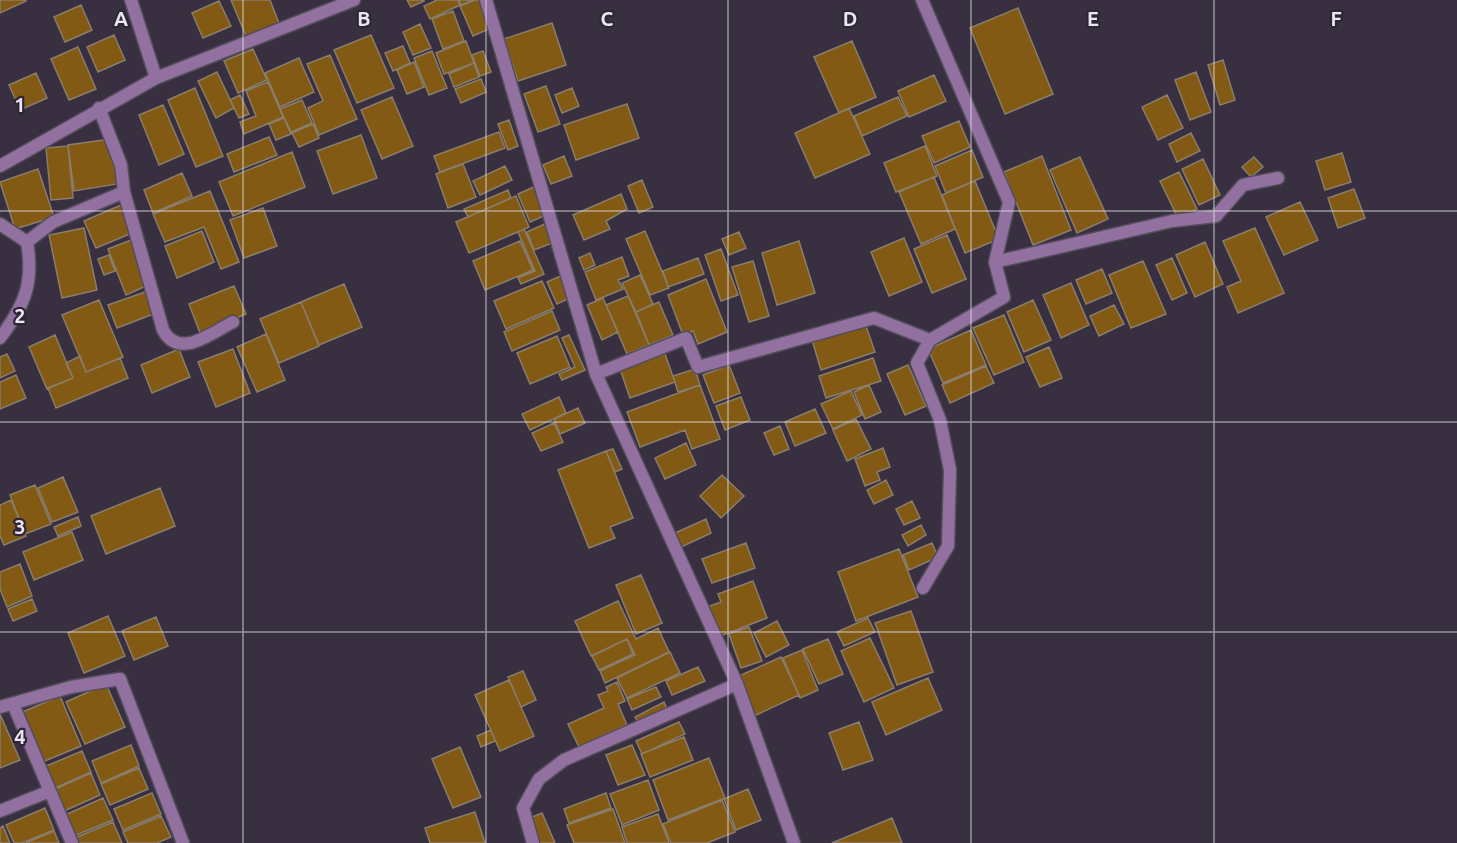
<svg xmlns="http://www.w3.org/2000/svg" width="1457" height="843" viewBox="0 0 1457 843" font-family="Ubuntu,sans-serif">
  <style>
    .building { fill: #825a14; stroke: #8a7d6a; stroke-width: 1.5 }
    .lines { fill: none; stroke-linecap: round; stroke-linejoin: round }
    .street-casing { stroke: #544d5c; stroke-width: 15 }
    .street { stroke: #9270a0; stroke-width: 12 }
    .grid { fill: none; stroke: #eae5ef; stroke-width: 1.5; stroke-opacity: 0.55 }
    .grid-label { font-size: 20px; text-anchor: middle; font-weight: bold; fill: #eae5ef; stroke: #2e2636; stroke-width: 4.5; stroke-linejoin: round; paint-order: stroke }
  </style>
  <rect width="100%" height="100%" fill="#383040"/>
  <path class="building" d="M0,0H25L26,1L0,13Z
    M231,0H270L279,23L246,36Z
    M407,0H424V1L411,7Z
    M437,0H458L460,5L430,19L424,6Z
    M459,0H473L461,5Z
    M475,0H479L491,28L473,36L460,6Z
    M219,1L231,26L203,38L192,13Z
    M81,5L92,30L65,42L54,17Z
    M1018,8L1053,94L1005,114L970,28Z
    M453,11L464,41L443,49L432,19Z
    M552,23L566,65L518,81L504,39Z
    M420,24L431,48L413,55L403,32Z
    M114,35L125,60L98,72L87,47Z
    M371,35L394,88L357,103L334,50Z
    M466,41L474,63L444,74L436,53Z
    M852,41L876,97L839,113L814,57Z
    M403,46L410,63L393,71L385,53Z
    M78,47L96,89L69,100L51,59Z
    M253,49L267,80L238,93L224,61Z
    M432,51L447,88L429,95L414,58Z
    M483,51L491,72L480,76L472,55Z
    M330,55L357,119L319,135L308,108L323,101L307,64Z
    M299,58L314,92L280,107L265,73Z
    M1223,60L1235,100L1220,105L1208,65Z
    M414,62L424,87L407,94L397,70Z
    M474,63L479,77L454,87L449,74Z
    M217,72L234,108L216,118L198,81Z
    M1196,72L1211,112L1190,120L1175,80Z
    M36,73L47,98L20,110L9,85Z
    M934,75L946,101L909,117L898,91Z
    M481,79L486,92L461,103L455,89Z
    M268,82L283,117L244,134L240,122L256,116L246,91Z
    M546,86L560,124L538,132L524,94Z
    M195,88L223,156L196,167L168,100Z
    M572,88L579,106L562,113L555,95Z
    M240,95L249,114L239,118L230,100Z
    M1167,95L1183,128L1158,140L1142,107Z
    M392,97L413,146L382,159L361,110Z
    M898,97L907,116L862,136L854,116Z
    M302,100L312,123L291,132L280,109Z
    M627,104L639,138L576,160L564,125Z
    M163,105L184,154L159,165L139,115Z
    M849,108L870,154L815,178L795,133Z
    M284,118L291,134L276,140L269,124Z
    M509,120L518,146L508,150L498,124Z
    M959,121L970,147L934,163L922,136Z
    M313,124L319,138L299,147L292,133Z
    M499,132L505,148L440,172L434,156Z
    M1191,133L1200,151L1177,162L1169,144Z
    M361,135L377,178L333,194L317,151Z
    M269,137L277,155L234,172L227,154Z
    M110,139L117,184L74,191L68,145Z
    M68,146L73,198L51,200L46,148Z
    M925,146L937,176L896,192L884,163Z
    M972,150L983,177L946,193L935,166Z
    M292,152L305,187L233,216L219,182Z
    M1342,153L1351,182L1325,190L1316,161Z
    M564,156L572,176L551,184L543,165Z
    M1042,156L1071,230L1033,245L1004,172Z
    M1080,157L1108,219L1077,233L1050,170Z
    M1254,157L1263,167L1251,177L1242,167Z
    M1203,159L1220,195L1199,205L1182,169Z
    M463,164L476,197L448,208L436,174Z
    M505,166L512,180L480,195L473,181Z
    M38,169L54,217L15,229L0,182Z
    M1179,172L1197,209L1178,218L1160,181Z
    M182,173L192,196L153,213L144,190Z
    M934,177L955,229L921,244L899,192Z
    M642,180L653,207L639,213L628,186Z
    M975,181L999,239L965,253L942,195Z
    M536,186L548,214L530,222L518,194Z
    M1354,189L1365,218L1338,228L1328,198Z
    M508,190L511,198L468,217L464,209Z
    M210,191L239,262L221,269L204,227L165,242L153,214Z
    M621,194L627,209L606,221L610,229L584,240L573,215Z
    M516,196L529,227L469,253L456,222Z
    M1300,202L1318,240L1284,255L1266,217Z
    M121,205L132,233L96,248L84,221Z
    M263,208L277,246L244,258L230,220Z
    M549,222L557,241L534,250L527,232Z
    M84,228L97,290L62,298L49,235Z
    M1255,228L1284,293L1238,313L1227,287L1241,281L1223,241Z
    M524,229L544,274L521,284L518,278L535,271L518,232Z
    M202,231L214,262L177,278L165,246Z
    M645,231L669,288L650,295L626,239Z
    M739,232L746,248L729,255L722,239Z
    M947,235L966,279L932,293L914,249Z
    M904,238L922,282L889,296L871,252Z
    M131,240L148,285L126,295L108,249Z
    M520,241L533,270L485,290L473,261Z
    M799,241L815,293L777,305L762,253Z
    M1205,242L1223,284L1195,297L1176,255Z
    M721,249L738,295L721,301L705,255Z
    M590,253L595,265L584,270L579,258Z
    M109,255L115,271L104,275L98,259Z
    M622,257L629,276L618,280L623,289L596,300L585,272Z
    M698,258L704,274L668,287L663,271Z
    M1172,258L1187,293L1172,300L1156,265Z
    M753,261L769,316L749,322L732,267Z
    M1143,261L1166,314L1131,328L1109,275Z
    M1102,269L1112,293L1086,304L1076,280Z
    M563,275L572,297L557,304L547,282Z
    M640,275L653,304L636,312L622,283Z
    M706,279L727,332L698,344L693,331L683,335L668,295Z
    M542,281L554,308L506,329L494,301Z
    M1071,283L1089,325L1061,338L1043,295Z
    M344,284L362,327L319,345L301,302Z
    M234,286L246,314L200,333L189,304Z
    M148,291L156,313L117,328L108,305Z
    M628,296L649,345L627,354L606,305Z
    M603,298L618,332L602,340L587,305Z
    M99,300L123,357L86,372L62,315Z
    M1033,300L1051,340L1024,352L1007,312Z
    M301,302L319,346L279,363L260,319Z
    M659,302L673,335L649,345L636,312Z
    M1114,305L1124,324L1099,336L1090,316Z
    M552,311L560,330L512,351L504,332Z
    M1004,315L1024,362L994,375L973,328Z
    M865,323L875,352L821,370L812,340Z
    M971,330L986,365L943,383L928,349Z
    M266,334L285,380L257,392L237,347Z
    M55,335L73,378L47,389L29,347Z
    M569,335L585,370L562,380L559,374L575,367L562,338Z
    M557,336L570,367L530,384L517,353Z
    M1049,347L1062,378L1040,387L1026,357Z
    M179,349L190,377L152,393L141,365Z
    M233,349L250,393L216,407L198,362Z
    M7,354L15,371L0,378V357Z
    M665,354L675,382L630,398L620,369Z
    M80,356L86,372L120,358L128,378L56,408L48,388L73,378L66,363Z
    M873,358L881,381L826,398L819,376Z
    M729,365L740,393L714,403L703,375Z
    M908,365L926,406L905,415L887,374Z
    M986,366L994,383L950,403L942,385Z
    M695,369L700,385L678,392L673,376Z
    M16,375L26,398L0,409V382Z
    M700,385L720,439L692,449L685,430L640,447L627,412Z
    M869,385L881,412L865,419L854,392Z
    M851,391L862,415L833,429L821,404Z
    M559,397L566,413L530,430L522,414Z
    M741,397L750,420L725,430L716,406Z
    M578,408L585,423L560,434L554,419Z
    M815,409L826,433L795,446L785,422Z
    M856,419L871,449L847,461L833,430Z
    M554,423L563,442L541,451L532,433Z
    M780,426L789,449L774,455L764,433Z
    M686,443L696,465L665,479L655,458Z
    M883,448L890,467L877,472L880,480L865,486L855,459Z
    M613,449L622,469L615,472L606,451Z
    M606,451L633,518L610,527L615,538L589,548L558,470Z
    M722,475L744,496L721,518L700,496Z
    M63,477L78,512L52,522L38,488Z
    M886,480L893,495L874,504L867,490Z
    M35,485L51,524L25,534L10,495Z
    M160,488L175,526L106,554L91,516Z
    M11,500L26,536L4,545L0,536V505Z
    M912,501L920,518L904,525L896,509Z
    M78,517L81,526L58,536L54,527Z
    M706,519L711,533L679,548L673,534Z
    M921,525L926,535L908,546L902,535Z
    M72,532L83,560L34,580L23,552Z
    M746,543L755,568L712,583L702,559Z
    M932,543L938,557L909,570L903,555Z
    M899,549L918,597L856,621L838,572Z
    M20,564L32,596L7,607L0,589V572Z
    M641,575L662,623L636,634L616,585Z
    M753,581L767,618L718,637L707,607L721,602L718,594Z
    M32,599L37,611L13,621L8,609Z
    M618,601L636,639L658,628L669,652L605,683L600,671L635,655L627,639L591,656L575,621Z
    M911,611L933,672L897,685L875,623Z
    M108,616L125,656L84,673L68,633Z
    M156,617L168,646L134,660L122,631Z
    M868,618L875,632L844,646L837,632Z
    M777,621L789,645L766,657L754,633Z
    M749,627L762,661L741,668L729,634Z
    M870,638L894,688L864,702L841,651Z
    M627,639L633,654L599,670L592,656Z
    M828,639L843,674L819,684L803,649Z
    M802,650L818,690L800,698L783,658Z
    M670,652L680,673L627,698L617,678Z
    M781,657L799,695L754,716L737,677Z
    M698,667L705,681L672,695L666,681Z
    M523,671L536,700L521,707L508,677Z
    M928,678L942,710L886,735L872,702Z
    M509,680L534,736L500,751L475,695Z
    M617,682L625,701L618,704L627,725L579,747L568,724L604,708L598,695L608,691L606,687Z
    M106,684L125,727L85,744L66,702Z
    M656,687L661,697L632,710L627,699Z
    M60,696L81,746L40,763L20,713Z
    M664,702L667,709L639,723L635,717Z
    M0,714L20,760L0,768Z
    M679,722L685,734L642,754L636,741Z
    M859,722L873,760L843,770L829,733Z
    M491,730L495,741L481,747L477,736Z
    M684,737L693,760L650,777L641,754Z
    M131,745L139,766L101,783L92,761Z
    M632,745L645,775L618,785L606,755Z
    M460,747L481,797L453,808L432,759Z
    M82,751L91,772L53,789L44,767Z
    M709,758L725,798L668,820L653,780Z
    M139,768L148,789L110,805L101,784Z
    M91,773L100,795L62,812L53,790Z
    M648,780L659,810L622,825L610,794Z
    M748,789L761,820L736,830L724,799Z
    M152,793L161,814L123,830L114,809Z
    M606,793L611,808L569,823L564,809Z
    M103,798L113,820L74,836L65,815Z
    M722,800L735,832L707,843H671L663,824Z
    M45,808L54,830L22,843H14L6,825Z
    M613,809L625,843H574L567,825Z
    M475,812L485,843H430L425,828Z
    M542,813L555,843H540L530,818Z
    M658,814L669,843H627L622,827Z
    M161,816L171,837L157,843H128L123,832Z
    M892,818L902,843H832Z
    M113,822L122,843H77L75,838Z
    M3,826L10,843H0V828Z
    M54,831L59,843H26Z"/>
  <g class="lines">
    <g class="street-casing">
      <path id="street" d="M131,0L156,78
        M486,0L596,374L737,684L794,843
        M922,0L1009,202L995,262
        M0,166L156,78L354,0
        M124,192L163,330C179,360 211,333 233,322
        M0,224L27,242
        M0,338C25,305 34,283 27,242L53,222L124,192L121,165L99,108
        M596,374L686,338L698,367L874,318L930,340
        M923,588L948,546L950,470L940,420L917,363L930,340L1004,297L995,262L1172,221L1216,216L1243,185L1278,178
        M13,704L72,843
        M0,707L71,687L120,679L183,843
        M0,811L50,791
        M533,843L523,808L539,779L564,760L737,684"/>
    </g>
    <use href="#street" class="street"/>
  </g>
  <path class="grid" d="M243,0V843M486,0V843M728,0V843M971,0V843M1214,0V843M0,211H1457M0,422H1457M0,632H1457"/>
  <g class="grid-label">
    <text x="121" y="26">A</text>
    <text x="364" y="26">B</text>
    <text x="607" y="26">C</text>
    <text x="850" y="26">D</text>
    <text x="1093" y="26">E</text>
    <text x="1336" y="26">F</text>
    <text x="20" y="112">1</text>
    <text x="20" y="323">2</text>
    <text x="20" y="534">3</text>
    <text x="20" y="744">4</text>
  </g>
</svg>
